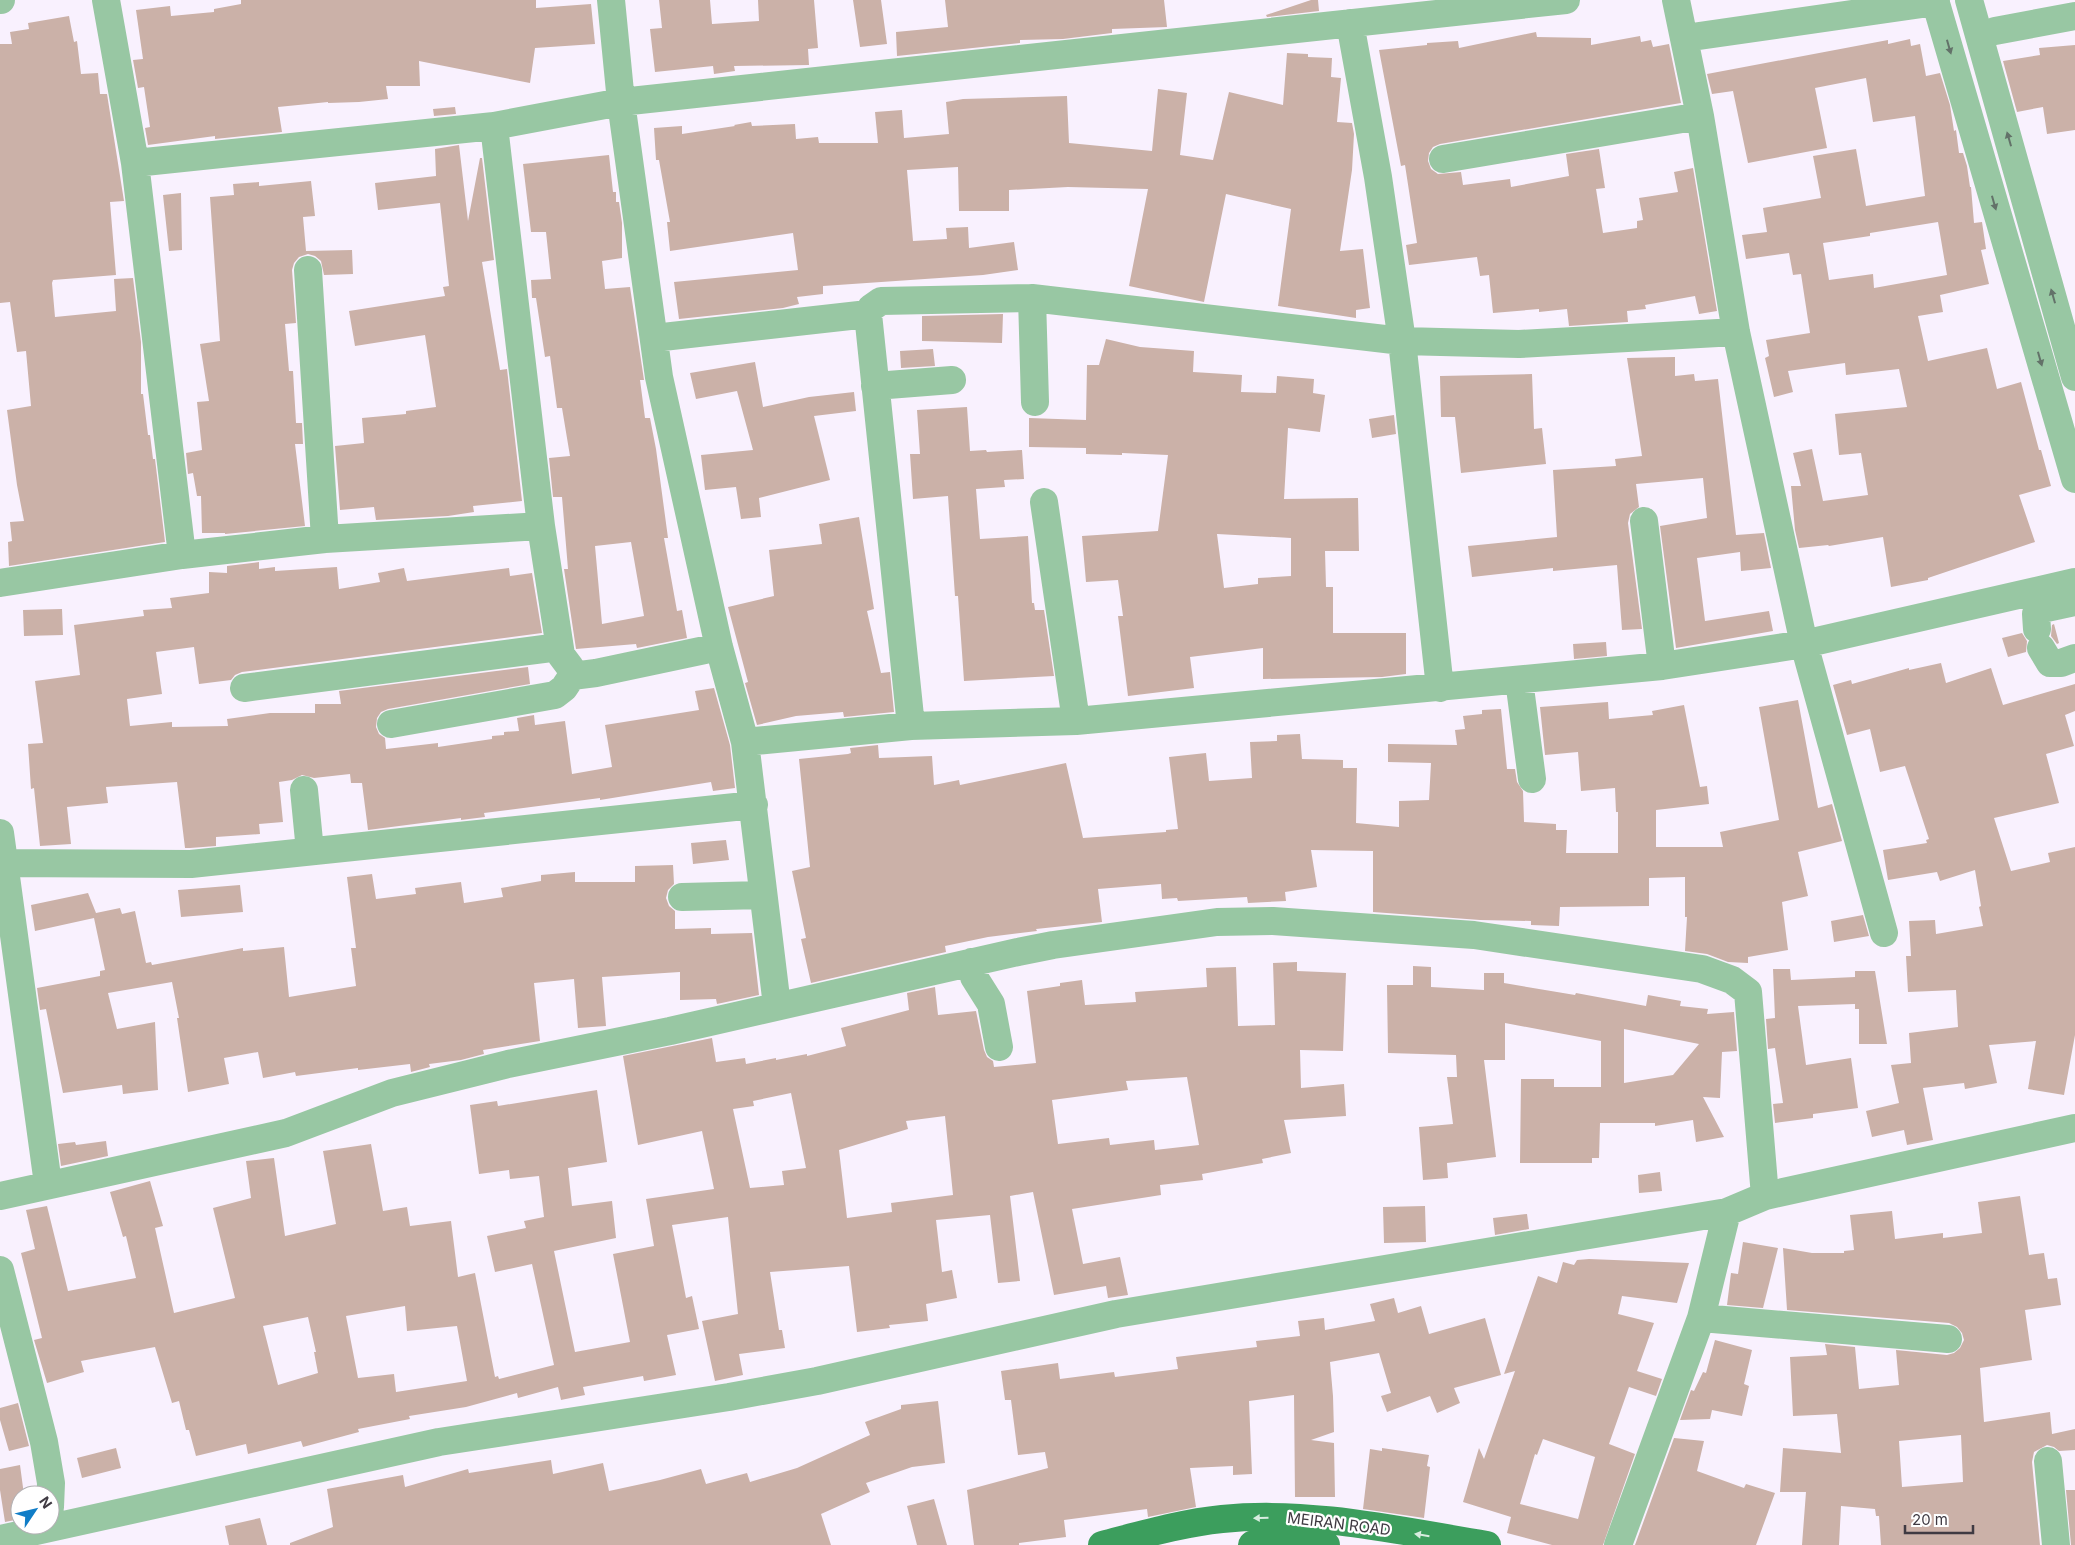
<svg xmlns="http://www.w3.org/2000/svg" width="2075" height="1545" viewBox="0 0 2075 1545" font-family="Inter,sans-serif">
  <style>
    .building { fill: #cbb1a8; fill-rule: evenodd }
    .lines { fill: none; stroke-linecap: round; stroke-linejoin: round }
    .minor { stroke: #98c7a3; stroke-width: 28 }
    .major { stroke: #3c9e5d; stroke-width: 28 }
    .oneway { fill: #637269 }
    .oneway2 { fill: #d8ecdf }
    .labels { text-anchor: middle; stroke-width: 4.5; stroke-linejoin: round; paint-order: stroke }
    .street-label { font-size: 15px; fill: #3f3a42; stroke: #fff }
  </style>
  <rect width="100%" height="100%" fill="#f9f1fe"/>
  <path class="building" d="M241,0H536V8L591,4L595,44L535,48L530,83L419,61L420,86H386L388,99L359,102L328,103V102L278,107L282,132L215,139V136L148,145L145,128L150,127L144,87L138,88L133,60L143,59L136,10L170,6L171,16L214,12V9L241,4Z
    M659,0H710L712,24L759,21L758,0H814L818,48L808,49L809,65L734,66L735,71L714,74L713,66L655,72L650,29L662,28Z
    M853,0H881L887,44L860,47Z
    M945,0H1164L1167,27L1112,29V33L1063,39L1020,40V43L897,56L896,32L948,27Z
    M1311,0H1318L1319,11L1267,17L1266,15Z
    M69,16L74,42L77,41L81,74L98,73L100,94H107L124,201L110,202L116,275L53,280L52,283L55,317L116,311L114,279L133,278L141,342V394H143L148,435H150L153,459H155L165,542L9,566L8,542L12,541L10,522L24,521L17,485L7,410L31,406L26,351L17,352L10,302L0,303V44H12L10,32L29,29L28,23Z
    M1536,32L1537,37L1591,38V45L1640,36L1641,42L1651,40L1653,47L1669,44L1681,103L1440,144L1433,147L1429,153L1428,161L1431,169L1438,174L1461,172L1463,185L1510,179L1511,187L1569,176L1566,154L1599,149L1605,188L1596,189L1603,233L1637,228V221L1643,220L1639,198L1678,192L1674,172L1693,168L1717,311L1699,314L1695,296L1645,305L1646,309L1627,311L1628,322L1569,326L1567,309L1539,312V309L1493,313L1489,275L1480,276L1477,257L1409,265L1406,245L1417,243L1405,165L1401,166L1379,50L1427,45V43L1458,41L1459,48Z
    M1910,39L1911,46L1920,44L1926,76L1940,73L1950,105L1954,131L1956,130L1959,153H1963L1967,166L1970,187H1971L1974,223L1982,222L1986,249L1981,250L1989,284L1940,295L1943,312L1918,316L1928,361L1987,348L1997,389L2021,382L2039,450H2041L2051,486L2019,495L2035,542L1928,578V580L1891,587L1883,537L1829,546L1828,545L1799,548L1795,530L1791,486H1801L1793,453L1812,449L1823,501L1868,495L1861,453L1839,455L1835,414L1907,407L1899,369L1846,375L1845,363L1788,371L1793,392L1774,397L1765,358L1769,356L1766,340L1810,333L1801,274L1793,275L1789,253L1746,259L1742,235L1767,232L1763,208L1821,198L1813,156L1856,149L1866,206L1925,196L1915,116L1873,122L1866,78L1815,88L1827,148L1748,163L1733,91L1712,94L1707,74L1888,40V44ZM1938,222L1947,275L1874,288L1873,274L1829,280L1823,243L1870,236V233Z
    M2075,45V130L2047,134L2043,107L2017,112L2003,61L2040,55L2039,48Z
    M1287,53L1308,54V57L1332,58L1331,77L1341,78L1337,122L1352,123L1354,134L1352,170L1340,251L1363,249L1370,308L1356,310V318L1278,306L1291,209L1226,194L1204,302L1129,286L1148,189L1068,187L1009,190V211H959L958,167L907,170L913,241L947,239L946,228L968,227L969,248L1014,242L1018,270L983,275L823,286V294L797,297L799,304L783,308L679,319L674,282L798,270L793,233L670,251L667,222H670L659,160H656L654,128L682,126V134L735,126L734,125L751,122L752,126L795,124L796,139L818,137L819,143H878L875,112L902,110L904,138L949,134L946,102L963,99L1067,96L1069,143L1152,151L1158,89L1187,93L1180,155L1213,160L1229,92L1283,105Z
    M455,107L456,114L434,116L433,109Z
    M459,145L468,221L480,158H482L494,260L482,262L500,370L507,369L522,501L473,506L474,512L448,516L376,520L374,507L340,510L335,446L364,443L362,418L406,414V411L436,407L425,335L355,346L349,311L445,296L443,287L449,286L440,203L378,210L375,183L436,176L435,149Z
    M609,155L613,192H616V202H619L622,223V258L602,261L605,289L630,287L644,380H640L645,418H650L656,449L668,538H664L677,611L682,610L687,638L637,648L636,644L576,649L564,569H568L562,497H553L549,458L570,456L562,408H557L550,356L545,357L536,298H532L531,280L551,279L546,232H531L523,164ZM631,542L644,616L602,624L595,546Z
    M311,181L315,216L303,217L306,251L352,250L353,274L324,275L321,261L315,256L308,254L299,257L294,263L292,270L296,323L285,324L289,371H293L296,423H302L303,444H295L305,526L225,534V533H202L201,496H197L193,473L188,474L186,453L202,450L197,402L209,401L200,344L220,341L210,197L234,195L233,184L259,182V186Z
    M181,193L182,250L169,251L163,195Z
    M1003,314L1002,343L922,341V316Z
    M1106,339L1140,347L1194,351L1193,372L1242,375L1241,392L1276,393L1277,376L1314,379L1313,393L1325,395L1320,432L1288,428L1284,499L1358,498L1359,551H1325L1326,587H1333V633H1406V674L1382,677L1263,679V648L1190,657L1194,688L1128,696L1118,616H1123L1118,580L1086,582L1082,536L1158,531L1168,455L1122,453V455L1086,454V448L1029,447V418L1086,420L1087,365H1099ZM1217,534L1291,538V576L1258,578V584L1224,588Z
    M933,349L935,366L901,368L900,351Z
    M1675,357V376L1694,374L1695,381L1718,379L1736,535L1764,533L1771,568L1741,571L1740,552L1697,558L1705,621L1769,611L1773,631L1676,648L1660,526L1707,518L1703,478L1636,484L1639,507L1630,514L1628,523L1642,629L1622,630L1617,565L1553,571V568L1472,577L1468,546L1557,537L1553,470L1616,466L1615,459L1642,456L1627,358Z
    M755,362L763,407L809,397L854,392L856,411L814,416L830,480L759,498L761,517L741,519L736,487L705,490L701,455L753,450L737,391L696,399L690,373Z
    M1532,374L1534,429L1542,428L1546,464L1461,473L1455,417H1441L1440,376Z
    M967,407L970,451L986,450L987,452L1022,450L1024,479L1004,480L1005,487L976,489L980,539L1028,536L1032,603H1034L1035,610H1044L1054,676L964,681L958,596H955L948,496L913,499L910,454H920L917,410Z
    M1394,415L1396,434L1372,438L1369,419Z
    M859,517L874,609L867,611L881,673L890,672L894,712L844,717L843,712L796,716L757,725L745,683L748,682L728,607L774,596L769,550L822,544L819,524Z
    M259,562V569L275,567V571L337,567L339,589L380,582L378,573L404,568L407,581L509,568L510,576L532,573L542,633L242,672L235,675L231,680L199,684L194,647L156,652L162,694L127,699L130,726L172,722V727L228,726L227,719L270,713H315V704H341L339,691L528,667L530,684L388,709L381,712L377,718L376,727L379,734L385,738L386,749L438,743V747L492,739V736L504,735V732L519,731L517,718L534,715L535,725L565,721L572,774L612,767L605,725L699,710L695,691L714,688L730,745L735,788L713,791L711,782L600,800V798L484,813L485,817L461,820V818L368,830L362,783H351L350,774L314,778L302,775L292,780L279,782L283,822L259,824L260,834L216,837V846L190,848H185L177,782L106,787L108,803L67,807L71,844L40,846L34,788L31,789L28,744L43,743L35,681L80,675L74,625L144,616L143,610L172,608L170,598L209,593V572L227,573V566Z
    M62,609L63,635L24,636L23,610Z
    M2054,624L2059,643L2057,644L2051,636L2052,625Z
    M2022,633L2027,641L2026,652L2008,657L2002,638Z
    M1606,642L1607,656L1574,659L1573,644Z
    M1941,663L1946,683L1991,668L2003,705L2075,684V711L2065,715L2074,746L2046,754L2059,803L1994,818L2011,871L2050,862L2048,853L2075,847V1035L2064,1095L2028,1089L2036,1041L1989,1045L1997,1083L1965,1089L1964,1083L1923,1088L1933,1140L1907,1145L1904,1130L1872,1137L1866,1111L1899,1103L1891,1065L1911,1063L1909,1033L1958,1027L1956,990L1908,992L1906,956H1911L1909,921L1935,920L1936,934L1983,926L1979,907L1981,906L1975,870L1940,881L1937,872L1888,880L1883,850L1927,843L1926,840L1929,839L1905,766L1880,772L1870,729L1847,735L1833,685L1851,680L1852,684L1909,668V670Z
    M1798,700L1818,808L1832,804L1842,841L1798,852L1808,896L1782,902L1788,950L1748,957V963L1728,962L1707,954L1685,951L1687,917H1685V877L1649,878V906L1560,907L1559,926L1531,925V921L1480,920L1373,912V851L1311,850L1317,887L1285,892L1286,901L1248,903L1247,897L1178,901L1177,898L1162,899L1161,884L1098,889L1102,922L1036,929L1037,931L988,937L945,946L946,952L811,983L801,939L806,938L792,871L810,867L799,759L848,754L851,753L850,748L878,745L879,758L932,756L934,785L959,780L960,785L1066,763L1083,838L1166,832V830L1178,829L1169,757L1206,753L1209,781L1252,778L1250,742L1277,741V735L1300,734L1302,759L1343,760V768H1357L1356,823L1399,827V801L1429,800L1431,763L1388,762V744L1457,745L1455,730L1465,729L1463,716L1482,714V710L1501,709L1507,769H1515L1517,782L1523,791L1524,822L1556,824V830H1567L1566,853H1618V812H1616L1615,788L1581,791L1578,752L1545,755L1540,707L1608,702L1609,719L1653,715L1652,711L1684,705L1700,787L1707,786L1709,804L1656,810V847H1723L1720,832L1779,820L1759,707Z
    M726,840L729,860L693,864L691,843Z
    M673,865L674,884L668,890L666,898L669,906L675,911V929L711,928V934L752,933L759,995L717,1004L716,999L680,1000V972L602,977L606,1026L578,1028L574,979L534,983L540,1041L483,1050L484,1054L461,1060L429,1064L430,1067L411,1072L410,1064L358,1070V1068L296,1076L295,1072L263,1078L258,1052L224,1058L229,1084L188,1092L177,1018H179L172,982L108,993L117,1029L155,1022L158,1090L123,1094L122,1085L63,1093L46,1009L40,1010L37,988L100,976V971L105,970L94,918L35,931L31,905L88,893L96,913L120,908L122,914L135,911L146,963L151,962L152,965L243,948V951L284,947L289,997L356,986L351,948H356L347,877L372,874L376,899L416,894L415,888L461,882L464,903L503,897L501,888L541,881V875L575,872V882H635V866Z
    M240,885L243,912L181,917L178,890Z
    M1863,915L1869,936L1834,942L1831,921Z
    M1297,962V971L1346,973L1343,1051L1300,1050L1301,1088L1344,1084L1346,1116L1284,1120L1291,1153L1262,1159L1263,1163L1202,1174L1203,1180L1160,1185L1161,1195L1072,1209L1083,1264L1120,1257L1128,1295L1108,1298L1106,1286L1054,1295L1033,1192L1010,1196L1020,1281L998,1283L990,1215L936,1220L942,1272L952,1270L957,1298L926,1304L928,1321L889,1325L890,1328L857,1332L849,1266L770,1272L779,1330H782L785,1348L739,1354L743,1375L715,1381L702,1321L738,1314L728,1217L672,1225L686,1298L692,1296L699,1329L667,1335L676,1375L644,1381L643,1376L583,1387L585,1395L561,1400L558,1387L518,1398L517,1393L466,1407L409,1416L410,1419L358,1429L359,1432L303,1447L301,1441L248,1454L246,1444L196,1456L189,1430H186L179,1401L172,1403L155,1347L81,1361L84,1372L47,1383L34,1340L42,1338L21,1253L35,1249L26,1210L47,1206L68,1291L136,1278L126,1236L123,1237L110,1192L150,1181L163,1226L155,1228L174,1313L235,1298L213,1208L251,1198L246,1161L274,1158L285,1236L336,1224L323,1151L371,1144L383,1211L407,1207L410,1226L451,1221L458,1277L475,1273L495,1377L498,1376L499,1379L554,1365L532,1264L495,1272L487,1236L526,1228L524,1221L544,1217L539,1176L510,1179L509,1170L479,1174L470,1105L497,1101L498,1106L597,1090L607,1162L568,1168L572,1206L612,1201L616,1238L554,1251L575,1352L630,1342L613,1254L654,1246L646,1199L714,1189L702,1131L638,1145L623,1056L712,1038L716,1062L745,1058L746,1064L776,1058V1060L807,1054V1056L846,1046L841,1028L909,1010L907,993L935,987L938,1015L976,1011L984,1050L987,1057L993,1061L994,1067L1036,1063L1027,991L1060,986V983L1082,980L1085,1005L1136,1002L1135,992L1207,987L1206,968L1236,967L1238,1026L1275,1025L1273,963ZM1187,1077L1199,1145L1155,1150L1154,1140L1110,1145L1109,1138L1058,1144L1052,1100L1128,1090L1126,1081ZM791,1093L806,1168L782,1171L784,1185L750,1188L733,1109L754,1106L753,1101ZM945,1116L953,1195L891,1203L892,1212L847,1218L839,1150L908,1129L906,1121ZM405,1306L407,1331L457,1326L467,1381L396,1392L394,1374L358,1378L346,1316ZM308,1317L316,1352H314L318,1373L278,1385L263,1326Z
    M1413,966L1431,967V987L1484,990V973H1504V983L1575,995L1576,993L1646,1006L1648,995L1681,1001L1680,1006L1708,1009L1707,1014L1734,1012L1737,1051L1722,1052L1720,1098L1703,1097L1724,1137L1696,1142L1693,1120L1655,1126V1123H1600L1599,1158H1592V1163H1520L1521,1079H1554V1087H1601V1041L1505,1023V1060H1484L1496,1157L1447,1163L1448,1178L1423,1180L1419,1127L1453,1124L1447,1077H1457L1456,1055L1388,1053L1387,985H1413ZM1624,1029L1699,1044L1673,1075L1624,1083Z
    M1773,969H1790L1791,980L1855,977V971H1875L1887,1044H1859V1009H1855V1004L1798,1006L1806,1065L1851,1058L1858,1108L1813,1114V1118L1775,1123L1773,1104L1783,1103L1775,1048L1768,1049L1766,1019L1775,1018Z
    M106,1141L108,1156L61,1166L58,1144L75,1142L76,1145Z
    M1660,1172L1662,1191L1639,1193L1638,1175Z
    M2020,1196L2029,1255L2044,1253L2048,1279L2057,1278L2061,1305L2025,1310L2032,1360L1980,1368L1984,1422L2050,1412L2052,1434L2075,1429V1450L2059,1451L2054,1447L2047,1445L2034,1452L2032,1462L2040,1545H1881L1879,1516H1876L1875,1509L1841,1506L1839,1545H1802L1806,1492H1780L1783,1448L1841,1453L1837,1414L1793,1416L1790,1357L1827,1355L1825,1344L1855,1347L1859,1389L1899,1385L1896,1350L1947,1355L1954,1353L1960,1348L1964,1340L1962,1333L1957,1327L1949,1323L1787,1310L1783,1248L1812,1253H1844V1251L1854,1250L1850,1215L1892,1211L1895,1239L1943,1233V1238L1982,1233L1978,1202ZM1961,1435L1963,1482L1902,1487L1899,1441Z
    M1425,1206L1426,1242L1384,1243L1383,1207Z
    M1527,1214L1529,1229L1495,1235L1493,1218Z
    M1743,1242L1778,1248L1763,1308L1727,1305L1731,1273L1738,1274Z
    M1589,1259L1689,1263L1677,1303L1622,1296L1618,1314L1654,1323L1637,1371L1662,1379L1656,1396L1629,1387L1609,1444L1635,1454L1603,1545H1552L1507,1533L1511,1517L1463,1502L1479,1448L1484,1459L1515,1371L1504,1374L1538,1276L1557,1283L1563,1262L1574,1265L1577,1260ZM1543,1439L1595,1457L1578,1519L1520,1504L1535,1454L1537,1455Z
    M1394,1298L1398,1313L1421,1306L1429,1334L1485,1318L1501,1375L1454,1388L1460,1403L1437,1413L1430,1396L1387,1412L1381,1396L1391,1393L1379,1353L1330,1362L1333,1396L1334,1432L1311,1440L1334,1443L1335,1497H1295L1294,1395L1249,1401L1252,1474L1233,1475V1466L1190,1468L1196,1507L1148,1517L1147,1509L1064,1520L1066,1537L1019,1543V1545H974L967,1490L1048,1468L1045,1452L1018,1455L1011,1400H1005L1001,1371L1058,1363L1060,1379L1114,1372L1115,1377L1178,1369L1176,1357L1257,1347L1256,1341L1300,1336L1298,1321L1324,1318L1325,1330L1375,1321L1370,1304Z
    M1715,1340L1752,1350L1744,1384L1749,1386L1742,1416L1712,1410L1710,1419L1680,1420L1691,1390L1694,1391L1703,1372L1706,1373Z
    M938,1401L945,1463L912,1467L866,1483L870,1492L821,1514L831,1545H290V1543L333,1527L327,1489L403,1475L405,1487L468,1469L469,1473L551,1460L553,1474L603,1463L609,1491L660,1480L701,1469L706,1484L747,1473L750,1482L797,1468L870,1435L865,1422L901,1409V1405Z
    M18,1403L29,1446L9,1451L0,1420V1408Z
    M1674,1438L1704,1441L1697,1471L1744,1488L1746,1484L1775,1493L1756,1545H1635Z
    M116,1448L121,1468L82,1478L77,1458Z
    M1382,1448L1429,1455L1427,1466L1430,1467L1424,1518L1363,1509L1370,1449L1382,1451Z
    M20,1465L24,1495H20V1519L5,1522L0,1490V1469Z
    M2066,1490H2075V1545H2071Z
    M934,1499L947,1545H917L907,1506Z
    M260,1518L267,1545H229L225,1526Z"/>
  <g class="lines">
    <path class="minor" d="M0,0H1
      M106,0L135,163L182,555
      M611,0L621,102L659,377L719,647L745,742L777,1006
      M1676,0L1700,116L1736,332L1804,644L1884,933
      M1935,0L2075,479
      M1969,0L2075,377
      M1350,23L1378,177L1402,341L1440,688
      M1995,31L2075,16
      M1685,38L1936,2
      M494,126L541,526L561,655L570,667L572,676L596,673L719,647
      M1443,159L1700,116
      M135,163L494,126L621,102L1566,0
      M308,270L325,539
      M1032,298L1035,402
      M654,338L868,314
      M875,386L952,380
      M1044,502L1076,721
      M1644,521L1662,666
      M0,583L182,555L325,539L541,526
      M2037,629L2036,614L2042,609L2075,602
      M2041,648L2050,663H2061L2075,658
      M1519,680L1532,779
      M244,688L559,647
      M391,724L555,695L564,688L572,676
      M911,726L868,314L871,308L881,301L1032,298L1402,341L1519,344L1736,332
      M745,742L911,726L1076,721L1662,666L1804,644L2075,582
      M304,790L310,851
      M0,833L48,1184
      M0,863L191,864L754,805
      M682,897L763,895
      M972,962L974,977L991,1004L999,1047
      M0,1196L286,1133L392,1093L508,1064L670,1031L1018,952L1053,945L1217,922L1273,921L1474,935L1702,969L1732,980L1748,992L1765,1196
      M0,1270L44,1442L51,1483L50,1507
      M1701,1318L1948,1339
      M2048,1461L2056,1545
      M0,1539L439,1442L729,1397L817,1381L1116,1314L1727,1212L1765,1196L2075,1128
      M1618,1545L1701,1318L1727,1212"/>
    <path class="major" d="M1102,1545C1141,1535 1182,1523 1222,1519C1311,1510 1400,1531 1487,1545
      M1252,1545L1270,1543L1326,1545"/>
  </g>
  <defs><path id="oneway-solid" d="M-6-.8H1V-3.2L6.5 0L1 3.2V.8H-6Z" transform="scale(1.25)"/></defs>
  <g class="oneway">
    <use href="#oneway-solid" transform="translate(1949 47) rotate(74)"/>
    <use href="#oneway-solid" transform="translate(2009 139) rotate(-106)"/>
    <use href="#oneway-solid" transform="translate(1994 203) rotate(74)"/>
    <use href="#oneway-solid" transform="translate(2053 296) rotate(-106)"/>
    <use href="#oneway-solid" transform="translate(2040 359) rotate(74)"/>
  </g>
  <g class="oneway2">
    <use href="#oneway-solid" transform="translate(1261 1518) rotate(178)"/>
    <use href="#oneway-solid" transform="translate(1422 1535) rotate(-171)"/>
  </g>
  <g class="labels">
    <g class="street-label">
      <text transform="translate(1339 1524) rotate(7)" y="5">MEIRAN ROAD</text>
    </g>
  </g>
  <g transform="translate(35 1510) rotate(55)"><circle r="24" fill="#ffffff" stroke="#b2b0b3"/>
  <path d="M0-4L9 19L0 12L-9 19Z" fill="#107dc7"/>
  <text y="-8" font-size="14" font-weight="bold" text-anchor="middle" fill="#3f3a42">N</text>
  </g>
  <path d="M1905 1525v8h68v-8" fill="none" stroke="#3f3a42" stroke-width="2.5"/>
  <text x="1912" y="1525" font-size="15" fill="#3f3a42" stroke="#ffffff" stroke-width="4" paint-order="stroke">20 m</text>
</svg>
